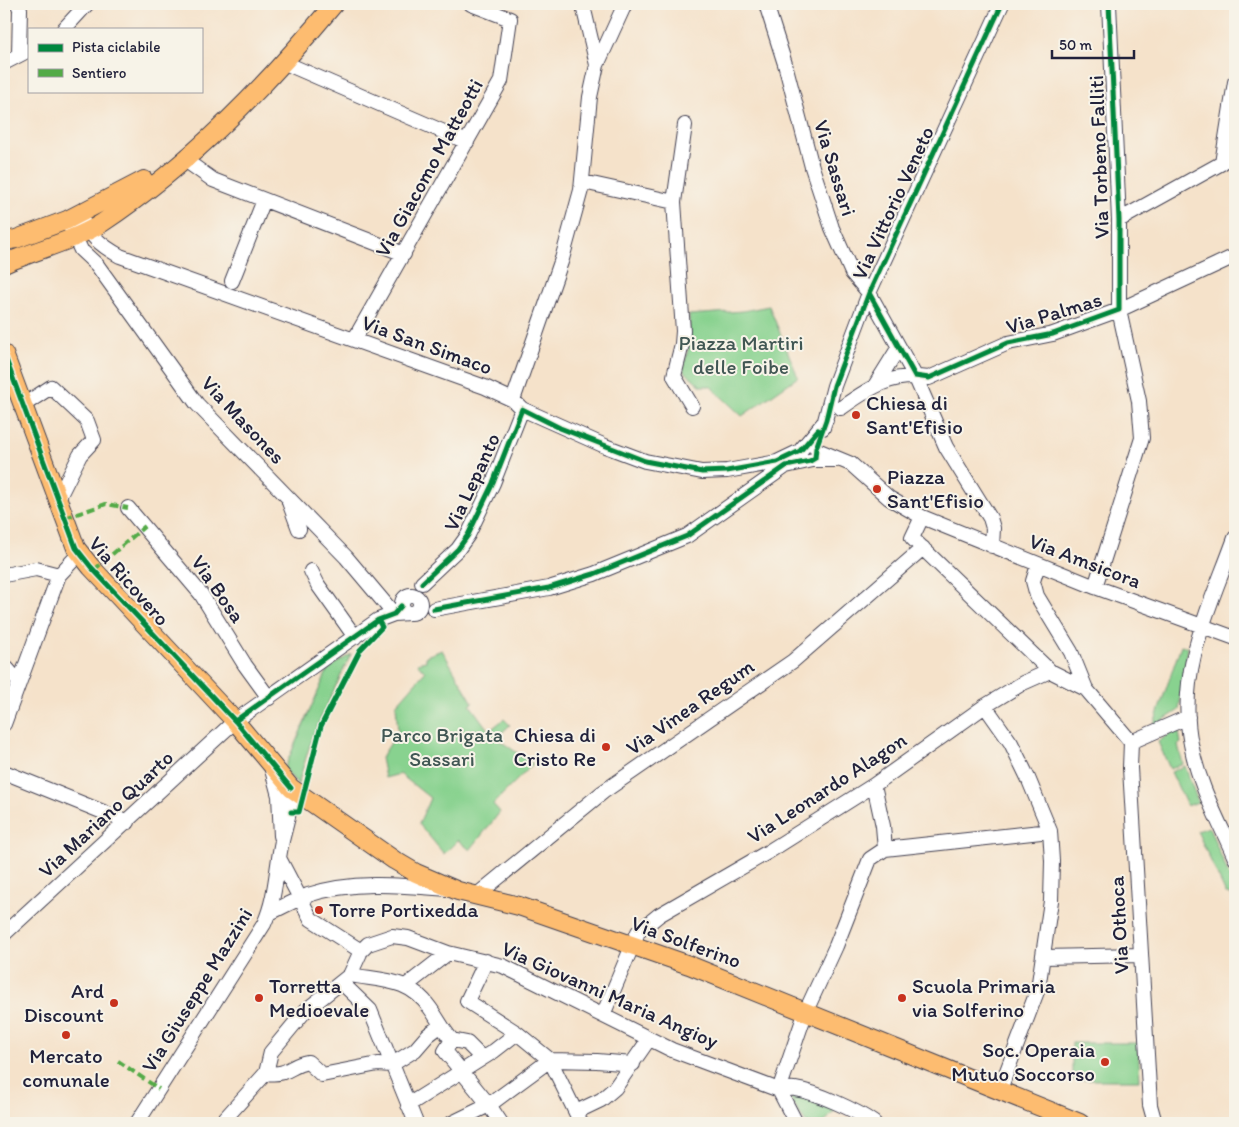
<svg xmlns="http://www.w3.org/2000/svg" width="1239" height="1127" viewBox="0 0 1239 1127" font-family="Itim,sans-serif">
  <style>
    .green { fill: #88d28f; stroke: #557a65 }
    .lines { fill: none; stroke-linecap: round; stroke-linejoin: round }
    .minor-casing { stroke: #423f50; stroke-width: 16 }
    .major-casing { stroke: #423f50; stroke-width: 20 }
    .minor { stroke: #fff; stroke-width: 14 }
    .major { stroke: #fdbc6f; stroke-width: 18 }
    .quiet { stroke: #53aa46; stroke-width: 4; stroke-dasharray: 8 4; stroke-linecap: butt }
    .cycleway-casing { stroke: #f7f3e8; stroke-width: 8 }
    .cycleway { stroke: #00873e; stroke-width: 5 }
    .poi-dot { fill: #c8321e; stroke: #f7f3e8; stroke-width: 2 }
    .labels { text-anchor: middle; stroke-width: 4; stroke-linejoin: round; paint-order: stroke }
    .street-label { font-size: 21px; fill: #22223b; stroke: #f7f3e8 }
    .park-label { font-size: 21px; fill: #415754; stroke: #f7f3e8 }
    .poi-label { font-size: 21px; fill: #22223b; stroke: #f7f3e8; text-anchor: start }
  </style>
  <rect width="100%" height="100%" fill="#f7f3e8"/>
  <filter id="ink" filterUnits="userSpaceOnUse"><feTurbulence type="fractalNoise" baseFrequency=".02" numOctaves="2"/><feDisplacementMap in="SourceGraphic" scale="10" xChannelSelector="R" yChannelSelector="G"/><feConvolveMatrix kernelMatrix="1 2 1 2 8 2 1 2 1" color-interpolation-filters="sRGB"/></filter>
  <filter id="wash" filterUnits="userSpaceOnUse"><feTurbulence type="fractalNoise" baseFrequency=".0096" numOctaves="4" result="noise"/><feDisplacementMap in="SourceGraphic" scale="20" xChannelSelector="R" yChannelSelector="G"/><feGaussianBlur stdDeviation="1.12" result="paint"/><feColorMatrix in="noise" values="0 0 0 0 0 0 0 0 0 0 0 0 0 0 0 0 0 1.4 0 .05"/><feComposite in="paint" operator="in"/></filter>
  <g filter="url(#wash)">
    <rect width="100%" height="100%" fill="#f5e2ca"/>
    <path class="green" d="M769,306L798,377L742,416L710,386H701L683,370L690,341L689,315L743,311Z
      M1181,645L1188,647L1179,710L1153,727Z
      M442,650L473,703L470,705L489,731L504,719L510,725L496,738L533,764L493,804L500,812L470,850L458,840L444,854L419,824L430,798L400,774L385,778L381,758L398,732L396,705L425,672L417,663L426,661V656Z
      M351,654L313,735L298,784L284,769L328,669Z
      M1173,731L1179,732L1181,743L1178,745L1183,764L1170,769L1158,742Z
      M1185,766L1198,802L1187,806L1171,772Z
      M1209,827L1235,890V896L1226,894L1197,831Z
      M1072,1043H1138L1140,1080H1072Z
      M796,1094L836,1109L824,1123H806L790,1099Z"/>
  </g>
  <g filter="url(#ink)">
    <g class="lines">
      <g class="minor-casing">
        <path id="minor" d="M18,4L20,9L19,55
          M766,4L785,64L812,167L832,228L852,273L869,293L915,376L946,447L990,518L993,528L992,546
          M584,10L597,65
          M64,29L87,4
          M4,63L29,50
          M285,63L467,142
          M685,125L674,202L683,331L682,344L674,376L692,406
          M185,160L213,180L404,254
          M583,182L674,202
          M79,214C89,235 100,245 120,256L485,387L513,400L522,409L605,446L645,461L702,472L727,471L777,462L800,451L826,420
          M67,220L81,250L97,265L197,404L346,557L394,614L409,613
          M1119,220L1222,163L1235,82
          M232,281L264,200
          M354,340L501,81L510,19L471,4
          M876,384L899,347
          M513,400L562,259L581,190L590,97L597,65L625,4
          M22,406L51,387L87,421L94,440L80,455L58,499
          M841,408C871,387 890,373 929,378L1008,343L1053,334L1119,310L1235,256
          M823,428L834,386L869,293L1002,4
          M817,450L851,464L889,498L922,517L1095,587L1235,638
          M289,502L299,529
          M128,508L201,594L245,665L269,698
          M922,517L912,538L1050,671L1086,689L1131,742L1130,768L1150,1105L1155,1123
          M1235,538C1211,605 1176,671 1191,744C1198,784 1219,821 1235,858
          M1038,565L1033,581L1037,596L1071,652L1086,689
          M311,571L318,585L355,637
          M4,575L36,569L59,575
          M422,583L458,549L468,535L493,483L522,409
          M1095,587L1142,438L1139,401L1119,310V220L1109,4
          M402 604a9 9 0 1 1 18 0a9 9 0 1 1-18 0Z
          M434,609L549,588L594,574L687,536L786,466L813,460H836
          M4,665L18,681
          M985,706L1011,743L1028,778L1050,831L1052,861L1051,901L1038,989L999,1092
          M4,724L59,575L80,553
          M1131,742L1188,717
          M271,766L279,796L281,836
          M4,772L128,822
          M874,785L883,826L885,849
          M477,895L603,792L793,661L923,548
          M270,913C282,907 295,900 308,895C352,880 401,885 446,889
          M4,934L235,721L378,620L394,614L399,609
          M361,951L368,944L392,936L408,938L448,953L503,966L672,1050L779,1090L796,1123
          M1044,957L1140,955
          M486,961L467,1001L517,1033L550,1060L581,1123
          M350,975C383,981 409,978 430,1008C438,1019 443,1030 452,1040L445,1051L489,1105L501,1123
          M341,982L370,1010L416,1123
          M407,985L448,953
          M603,1015L638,932L659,915L768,852L874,785L985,706L1023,683L1050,671
          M452,1040L467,1043L482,1058
          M266,1073C290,1076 289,1065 308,1062L322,1075L378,1064L391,1065L415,1050L428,1035L440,1026
          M779,1090L806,1011L836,946L870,859L885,849L1050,831
          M779,1090C784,1090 790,1088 795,1089C816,1092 856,1110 874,1123
          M408,1105L494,1051L517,1033
          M576,1112L601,1100L615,1088L649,1039
          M137,1123L264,924C276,898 276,869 282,841C287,820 291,811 291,788
          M221,1123L266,1073L271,1052L305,1011L350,975L361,951L311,919L280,860
          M452,1123L489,1105L550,1060L597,1061L633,1064"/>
      </g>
      <g class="major-casing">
        <path id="major" d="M4,241L16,239L67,220L144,180
          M4,264C33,251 76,240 102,223C191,164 266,86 334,4
          M4,354L76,548L91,567L235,721L291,788L394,860L416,873L458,891L519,906L689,965L1080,1123"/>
      </g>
      <use href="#minor" class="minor"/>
      <use href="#major" class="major"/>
      <path class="quiet" d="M65,518L106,504L128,508
        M94,570L145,526
        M118,1061L159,1089"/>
      <g class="cycleway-casing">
        <path id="cycleway" d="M869,293L915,376L929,378L1008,343L1053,334L1119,310V220L1109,4
          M4,354L76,548L91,567L235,721L291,788
          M422,583L458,549L468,535L493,483L522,409L560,428L645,461L702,472L727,471L777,462L800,451L818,430
          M434,609L549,588L594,574L687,536L786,466L810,461L815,458L816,448L826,420L834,386L869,293L1002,4
          M235,721L378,620L394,614L401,606
          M291,812H299L321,726L360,650L382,627L378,620"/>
      </g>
      <use href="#cycleway" class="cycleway"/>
    </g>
  </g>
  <g class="poi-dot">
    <circle cx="856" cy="415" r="5"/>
    <circle cx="877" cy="489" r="5"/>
    <circle cx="606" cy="747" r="5"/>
    <circle cx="319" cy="910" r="5"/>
    <circle cx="259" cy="998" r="5"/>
    <circle cx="902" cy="998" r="5"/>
    <circle cx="114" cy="1003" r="5"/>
    <circle cx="66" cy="1035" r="5"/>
    <circle cx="1105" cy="1062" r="5"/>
  </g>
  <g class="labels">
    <g class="street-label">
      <text transform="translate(1099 157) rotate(-92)" y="7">Via Torbeno Falliti</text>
      <text transform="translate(429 168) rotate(-61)" y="7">Via Giacomo Matteotti</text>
      <text transform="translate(835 168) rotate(73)" y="7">Via Sassari</text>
      <text transform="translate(893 203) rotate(-65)" y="7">Via Vittorio Veneto</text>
      <text transform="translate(1054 313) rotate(-17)" y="7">Via Palmas</text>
      <text transform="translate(427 345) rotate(20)" y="7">Via San Simaco</text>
      <text transform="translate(243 420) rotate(47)" y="7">Via Masones</text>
      <text transform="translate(472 482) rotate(-65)" y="7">Via Lepanto</text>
      <text transform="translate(1085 561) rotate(21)" y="7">Via Amsicora</text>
      <text transform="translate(129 581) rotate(49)" y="7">Via Ricovero</text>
      <text transform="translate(218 589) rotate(55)" y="7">Via Bosa</text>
      <text transform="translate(690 707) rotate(-35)" y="7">Via Vinea Regum</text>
      <text transform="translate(827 788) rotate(-33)" y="7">Via Leonardo Alagon</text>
      <text transform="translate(106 814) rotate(-43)" y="7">Via Mariano Quarto</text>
      <text transform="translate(1119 925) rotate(-93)" y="7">Via Othoca</text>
      <text transform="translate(686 942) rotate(20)" y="7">Via Solferino</text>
      <text transform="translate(197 990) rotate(-58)" y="7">Via Giuseppe Mazzini</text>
      <text transform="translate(610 995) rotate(24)" y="7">Via Giovanni Maria Angioy</text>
    </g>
    <g class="park-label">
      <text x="741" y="350">Piazza Martiri<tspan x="741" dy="24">delle Foibe</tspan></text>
      <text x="442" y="742">Parco Brigata<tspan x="442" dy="24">Sassari</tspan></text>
    </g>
    <g class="poi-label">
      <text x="866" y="410">Chiesa di<tspan x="866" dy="24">Sant'Efisio</tspan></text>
      <text x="887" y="484">Piazza<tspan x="887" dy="24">Sant'Efisio</tspan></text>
      <text x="596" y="742" text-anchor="end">Chiesa di<tspan x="596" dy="24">Cristo Re</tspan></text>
      <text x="329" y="917">Torre Portixedda</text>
      <text x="269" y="993">Torretta<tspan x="269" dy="24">Medioevale</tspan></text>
      <text x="912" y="993">Scuola Primaria<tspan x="912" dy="24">via Solferino</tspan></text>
      <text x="104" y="998" text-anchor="end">Ard<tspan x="104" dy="24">Discount</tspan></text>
      <text x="1095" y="1057" text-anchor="end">Soc. Operaia<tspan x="1095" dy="24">Mutuo Soccorso</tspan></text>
      <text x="66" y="1063" text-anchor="middle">Mercato<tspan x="66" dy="24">comunale</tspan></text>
    </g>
  </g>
  <rect width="1239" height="1127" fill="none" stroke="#f7f3e8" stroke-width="20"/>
  <rect x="28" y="28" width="175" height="65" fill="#f7f3e8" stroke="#a29fa3"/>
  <rect x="38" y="44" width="25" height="8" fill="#00873e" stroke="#a29fa3"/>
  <text x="72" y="52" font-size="15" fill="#22223b">Pista ciclabile</text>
  <rect x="38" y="69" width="25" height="8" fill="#53aa46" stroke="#a29fa3"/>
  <text x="72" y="78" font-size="15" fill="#22223b">Sentiero</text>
  <path d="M1052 50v8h82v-8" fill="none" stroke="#22223b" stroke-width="2.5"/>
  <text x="1059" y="50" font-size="15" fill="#22223b" stroke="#f7f3e8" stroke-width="4" paint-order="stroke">50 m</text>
</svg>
